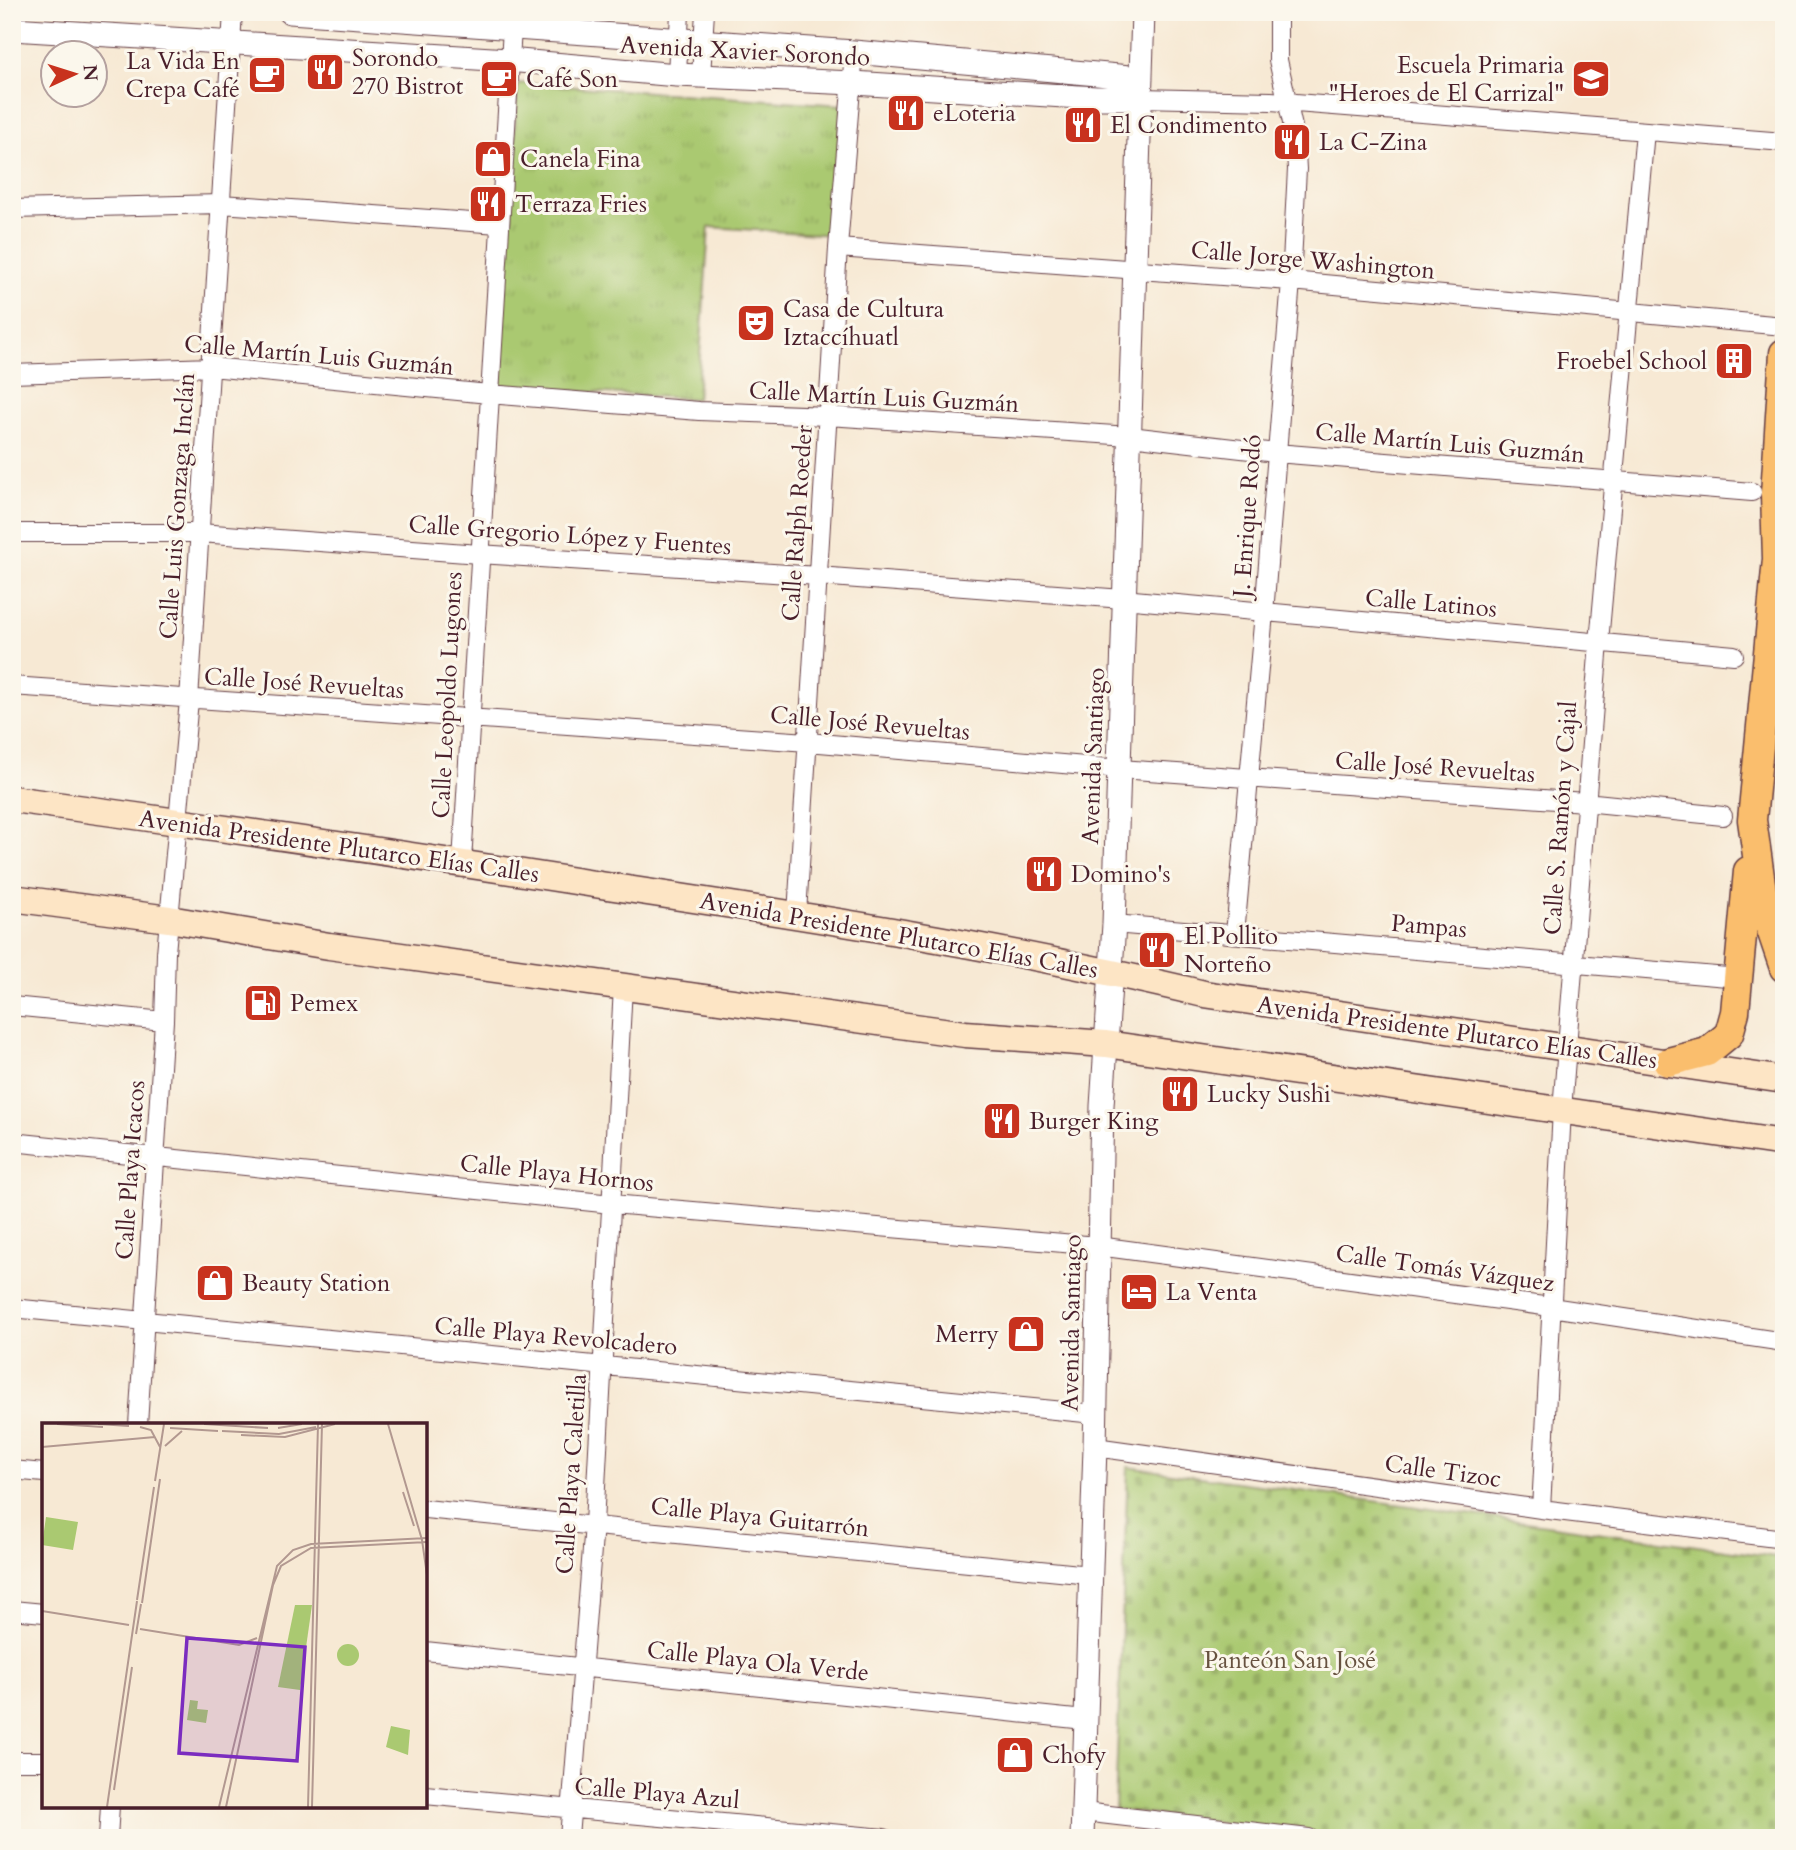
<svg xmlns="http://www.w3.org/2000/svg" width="1796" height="1850" viewBox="0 0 1796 1850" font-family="Cardo,serif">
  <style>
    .grass { fill: url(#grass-tufts); stroke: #7a744e; stroke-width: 2 }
    .cemetery { fill: url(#cemetery-stones); stroke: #7a744e; stroke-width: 2 }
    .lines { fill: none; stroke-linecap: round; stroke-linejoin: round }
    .minor-casing { stroke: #643d44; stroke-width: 20 }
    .tertiary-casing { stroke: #643d44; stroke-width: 25 }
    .secondary-casing { stroke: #643d44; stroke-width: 29 }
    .primary-casing { stroke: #643d44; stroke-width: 31 }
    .minor { stroke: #fff; stroke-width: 18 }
    .tertiary { stroke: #fff; stroke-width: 23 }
    .secondary { stroke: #fde5c5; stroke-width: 26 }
    .primary { stroke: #fabe6d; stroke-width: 28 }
    .labels { text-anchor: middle; stroke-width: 6; stroke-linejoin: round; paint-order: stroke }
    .street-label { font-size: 24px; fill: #4a1f2b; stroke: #fbf7ec }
    .poi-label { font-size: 24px; fill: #4a1f2b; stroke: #fbf7ec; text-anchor: start }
    .park-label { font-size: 24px; fill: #675240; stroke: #fbf7ec }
    .inset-road { fill: none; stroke: #b29890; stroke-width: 2 }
    .view { fill: #7b2cbf; fill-opacity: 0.15; stroke: #7b2cbf; stroke-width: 3.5 }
    .inset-edge { fill: none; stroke: #4a1f2b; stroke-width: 3.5 }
  </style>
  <defs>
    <pattern id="grass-tufts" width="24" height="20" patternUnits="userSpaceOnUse" patternTransform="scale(1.75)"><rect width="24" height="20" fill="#aac971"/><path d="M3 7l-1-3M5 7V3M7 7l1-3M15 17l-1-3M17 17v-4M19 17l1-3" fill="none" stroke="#94ac62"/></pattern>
    <pattern id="cemetery-stones" width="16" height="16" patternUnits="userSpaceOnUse" patternTransform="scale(1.75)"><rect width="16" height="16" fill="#aac971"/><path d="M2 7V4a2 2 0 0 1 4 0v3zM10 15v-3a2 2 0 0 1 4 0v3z" fill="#94ac62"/></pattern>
  </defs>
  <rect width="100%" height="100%" fill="#fbf7ec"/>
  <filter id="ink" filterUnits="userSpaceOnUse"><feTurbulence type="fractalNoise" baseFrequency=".0143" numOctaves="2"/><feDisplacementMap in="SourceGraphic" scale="14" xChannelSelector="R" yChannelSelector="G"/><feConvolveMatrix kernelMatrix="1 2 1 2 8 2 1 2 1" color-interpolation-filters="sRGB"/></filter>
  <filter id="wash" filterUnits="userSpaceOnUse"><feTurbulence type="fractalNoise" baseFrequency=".00686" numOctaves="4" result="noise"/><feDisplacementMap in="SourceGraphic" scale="28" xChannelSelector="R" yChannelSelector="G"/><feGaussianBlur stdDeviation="1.57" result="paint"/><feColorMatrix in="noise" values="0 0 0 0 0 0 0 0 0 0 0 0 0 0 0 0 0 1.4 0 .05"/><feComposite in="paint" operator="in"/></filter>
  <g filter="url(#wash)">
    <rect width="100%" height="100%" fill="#f7e9d4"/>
    <path class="grass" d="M518,83L842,105L834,235L709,227L697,399L497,386Z"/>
    <path class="cemetery" d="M1128,1467L1784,1558V1838H1352L1115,1810Z"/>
  </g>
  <g filter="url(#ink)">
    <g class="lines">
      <g class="minor-casing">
        <path id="minor" d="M677,75L680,12
          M701,76L705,12
          M1140,98L1271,101L1784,142
          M12,209L221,204L499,224
          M838,248L1291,281L1784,326
          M12,374L211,367L489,394L699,411L828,416L1130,436L1276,453L1752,492
          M12,533H200L479,554L818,576L1123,599L1734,655
          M12,686L808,742L1120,769L1585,802L1723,816
          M462,862L512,28
          M797,914L838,248L854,52
          M1114,924L1739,978
          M1235,934L1264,613L1291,281L1297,169L1295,136L1278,60V12
          M12,1006L164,1021
          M12,1142L612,1204L1098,1246L1551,1307L1784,1342
          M12,1308L1095,1414
          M138,1425L164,1021L166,953L189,700L233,12
          M1095,1447L1541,1509L1784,1539
          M12,1470L44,1473
          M425,1509L1090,1575
          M1541,1509L1562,1110L1599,642L1645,131
          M12,1610L44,1613
          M425,1651L1085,1720
          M12,1761H44
          M425,1795L884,1838
          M1083,1812L1309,1838
          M108,1838L110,1806
          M569,1838L594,1524L623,987"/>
      </g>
      <g class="tertiary-casing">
        <path id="tertiary" d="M290,12L854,52L1141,78
          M12,29L508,60L677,75L853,83L1096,98H1140
          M1082,1838L1095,1447L1102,1106L1114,924L1143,12"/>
      </g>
      <g class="secondary-casing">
        <path id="secondary" d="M12,799C211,826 409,855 607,886C807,916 1008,947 1204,994L1784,1080
          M12,898L169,919L329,946L965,1034L1106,1044L1784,1143"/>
      </g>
      <g class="primary-casing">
        <path id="primary" d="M1784,353L1775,494L1777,559L1752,820L1765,912L1784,968
          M1668,1062L1707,1052L1729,1034L1735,1012L1748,871"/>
      </g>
      <use href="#minor" class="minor"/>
      <use href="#tertiary" class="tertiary"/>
      <use href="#secondary" class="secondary"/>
      <use href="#primary" class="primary"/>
    </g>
  </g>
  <defs>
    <g id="restaurant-square" transform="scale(2.0125)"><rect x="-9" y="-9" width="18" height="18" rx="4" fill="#c8321e" stroke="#fbf7ec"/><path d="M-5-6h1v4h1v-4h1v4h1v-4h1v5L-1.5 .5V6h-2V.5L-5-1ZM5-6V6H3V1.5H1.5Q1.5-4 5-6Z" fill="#fff"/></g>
    <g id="cafe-square" transform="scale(2.0125)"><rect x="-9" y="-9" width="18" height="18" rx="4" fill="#c8321e" stroke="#fbf7ec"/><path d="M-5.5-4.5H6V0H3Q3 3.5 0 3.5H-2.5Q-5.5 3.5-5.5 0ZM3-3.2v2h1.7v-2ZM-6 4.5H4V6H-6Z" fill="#fff"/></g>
    <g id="school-square" transform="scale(2.0125)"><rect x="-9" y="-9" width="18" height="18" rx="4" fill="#c8321e" stroke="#fbf7ec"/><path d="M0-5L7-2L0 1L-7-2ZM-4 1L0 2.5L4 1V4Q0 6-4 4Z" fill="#fff"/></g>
    <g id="shop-square" transform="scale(2.0125)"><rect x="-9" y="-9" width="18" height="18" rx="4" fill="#c8321e" stroke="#fbf7ec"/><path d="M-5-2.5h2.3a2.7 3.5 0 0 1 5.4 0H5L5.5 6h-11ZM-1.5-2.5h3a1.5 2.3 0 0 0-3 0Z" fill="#fff"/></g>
    <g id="theatre-square" transform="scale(2.0125)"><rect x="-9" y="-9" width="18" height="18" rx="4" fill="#c8321e" stroke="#fbf7ec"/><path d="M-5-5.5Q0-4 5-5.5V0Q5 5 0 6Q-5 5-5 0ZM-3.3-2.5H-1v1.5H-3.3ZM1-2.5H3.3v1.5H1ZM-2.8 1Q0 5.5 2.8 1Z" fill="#fff"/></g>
    <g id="building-square" transform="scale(2.0125)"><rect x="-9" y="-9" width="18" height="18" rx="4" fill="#c8321e" stroke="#fbf7ec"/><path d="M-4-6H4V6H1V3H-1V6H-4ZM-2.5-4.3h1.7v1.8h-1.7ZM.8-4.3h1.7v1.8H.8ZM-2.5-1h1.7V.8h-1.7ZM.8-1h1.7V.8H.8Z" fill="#fff"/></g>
    <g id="fuel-square" transform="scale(2.0125)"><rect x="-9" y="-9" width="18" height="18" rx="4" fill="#c8321e" stroke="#fbf7ec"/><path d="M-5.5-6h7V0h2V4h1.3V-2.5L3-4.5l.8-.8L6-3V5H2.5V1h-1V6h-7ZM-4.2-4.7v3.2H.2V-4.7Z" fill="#fff"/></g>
    <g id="hotel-square" transform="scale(2.0125)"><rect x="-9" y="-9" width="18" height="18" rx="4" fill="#c8321e" stroke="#fbf7ec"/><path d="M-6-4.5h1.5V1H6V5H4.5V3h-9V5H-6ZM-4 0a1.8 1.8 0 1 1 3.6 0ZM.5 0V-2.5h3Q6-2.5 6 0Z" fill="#fff"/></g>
  </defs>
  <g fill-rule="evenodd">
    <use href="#restaurant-square" x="325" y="72"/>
    <use href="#cafe-square" x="267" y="75"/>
    <use href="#cafe-square" x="499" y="79"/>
    <use href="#school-square" x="1591" y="79"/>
    <use href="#restaurant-square" x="906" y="113"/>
    <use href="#restaurant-square" x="1083" y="125"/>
    <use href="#restaurant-square" x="1292" y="142"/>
    <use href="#shop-square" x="493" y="159"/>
    <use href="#restaurant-square" x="488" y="204"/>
    <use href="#theatre-square" x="756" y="323"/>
    <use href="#building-square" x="1734" y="361"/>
    <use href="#restaurant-square" x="1044" y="874"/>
    <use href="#restaurant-square" x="1157" y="950"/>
    <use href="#fuel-square" x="263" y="1003"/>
    <use href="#restaurant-square" x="1180" y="1094"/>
    <use href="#restaurant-square" x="1002" y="1121"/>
    <use href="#shop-square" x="215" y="1283"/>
    <use href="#hotel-square" x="1139" y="1292"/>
    <use href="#shop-square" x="1026" y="1334"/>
    <use href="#shop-square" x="1015" y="1755"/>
  </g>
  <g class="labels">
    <g class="street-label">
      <text transform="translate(745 51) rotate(3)" y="8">Avenida Xavier Sorondo</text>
      <text transform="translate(1313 260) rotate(5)" y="8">Calle Jorge Washington</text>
      <text transform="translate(319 355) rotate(5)" y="8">Calle Martín Luis Guzmán</text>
      <text transform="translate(884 397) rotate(3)" y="8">Calle Martín Luis Guzmán</text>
      <text transform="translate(1450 443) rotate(5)" y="8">Calle Martín Luis Guzmán</text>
      <text transform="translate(177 506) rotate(-86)" y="8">Calle Luis Gonzaga Inclán</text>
      <text transform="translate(1247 516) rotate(-86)" y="8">J. Enrique Rodó</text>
      <text transform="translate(797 523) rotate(-86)" y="8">Calle Ralph Roeder</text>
      <text transform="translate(570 535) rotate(4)" y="8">Calle Gregorio López y Fuentes</text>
      <text transform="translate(1431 603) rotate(5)" y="8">Calle Latinos</text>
      <text transform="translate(304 683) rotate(4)" y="8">Calle José Revueltas</text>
      <text transform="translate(447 695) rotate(-87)" y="8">Calle Leopoldo Lugones</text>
      <text transform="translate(870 723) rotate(5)" y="8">Calle José Revueltas</text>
      <text transform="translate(1093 756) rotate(-88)" y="8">Avenida Santiago</text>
      <text transform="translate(1435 767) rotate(4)" y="8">Calle José Revueltas</text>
      <text transform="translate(1560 818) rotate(-86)" y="8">Calle S. Ramón y Cajal</text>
      <text transform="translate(339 846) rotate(8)" y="8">Avenida Presidente Plutarco Elías Calles</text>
      <text transform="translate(1429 926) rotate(5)" y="8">Pampas</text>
      <text transform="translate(899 935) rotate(10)" y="8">Avenida Presidente Plutarco Elías Calles</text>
      <text transform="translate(1457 1032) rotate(8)" y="8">Avenida Presidente Plutarco Elías Calles</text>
      <text transform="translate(130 1170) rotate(-86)" y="8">Calle Playa Icacos</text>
      <text transform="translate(557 1173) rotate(6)" y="8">Calle Playa Hornos</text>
      <text transform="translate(1445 1268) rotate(8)" y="8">Calle Tomás Vázquez</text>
      <text transform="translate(1071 1323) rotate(-89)" y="8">Avenida Santiago</text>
      <text transform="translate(556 1336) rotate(5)" y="8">Calle Playa Revolcadero</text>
      <text transform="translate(1443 1471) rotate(8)" y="8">Calle Tizoc</text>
      <text transform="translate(571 1474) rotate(-86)" y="8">Calle Playa Caletilla</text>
      <text transform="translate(760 1517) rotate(6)" y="8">Calle Playa Guitarrón</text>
      <text transform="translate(758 1661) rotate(6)" y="8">Calle Playa Ola Verde</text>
      <text transform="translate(657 1793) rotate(5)" y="8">Calle Playa Azul</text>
    </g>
    <g class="poi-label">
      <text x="352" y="66">Sorondo<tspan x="352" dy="28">270 Bistrot</tspan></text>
      <text x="240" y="69" text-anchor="end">La Vida En<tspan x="240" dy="28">Crepa Café</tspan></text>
      <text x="1564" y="73" text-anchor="end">Escuela Primaria<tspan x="1564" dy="28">"Heroes de El Carrizal"</tspan></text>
      <text x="526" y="87">Café Son</text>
      <text x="933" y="121">eLoteria</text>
      <text x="1110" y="133">El Condimento</text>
      <text x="1319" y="150">La C-Zina</text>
      <text x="520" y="167">Canela Fina</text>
      <text x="515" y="212">Terraza Fries</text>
      <text x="783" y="317">Casa de Cultura<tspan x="783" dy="28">Iztaccíhuatl</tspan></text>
      <text x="1707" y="369" text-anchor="end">Froebel School</text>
      <text x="1071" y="882">Domino's</text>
      <text x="1184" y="944">El Pollito<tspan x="1184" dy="28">Norteño</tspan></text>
      <text x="290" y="1011">Pemex</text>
      <text x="1207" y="1102">Lucky Sushi</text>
      <text x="1029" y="1129">Burger King</text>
      <text x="242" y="1291">Beauty Station</text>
      <text x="1166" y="1300">La Venta</text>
      <text x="999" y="1342" text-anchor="end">Merry</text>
      <text x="1042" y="1763">Chofy</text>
    </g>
    <g class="park-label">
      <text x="1290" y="1668">Panteón San José</text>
    </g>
  </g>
  <g transform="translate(42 1423)">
    <rect width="385" height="385" fill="#f7e9d4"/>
    <path d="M4,94L36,99L31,127L0,122ZM148,277L156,278L155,286L166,287L164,300L145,297ZM349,303L368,307L366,332L344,324Z" fill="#aac971"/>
    <path d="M253,182H270L258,267L236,264Z" fill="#aac971"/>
    <path d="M295 232a11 11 0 1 1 22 0a11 11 0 1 1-22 0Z" fill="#aac971"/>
    <path class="inset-road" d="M15,1L61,4M56,1L87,3M162,1L226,5M346,1L380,117L385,152M98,4L109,7L118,24M128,5L176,8M236,5L260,1M180,8L237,11L274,4M199,12L243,14L293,1M123,23L140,8M0,24L113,14M113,58L122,1M361,69L372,103M95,177L112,64M100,180L118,56M0,188L87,202M98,206L197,222L215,215M94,211L99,181M72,367L90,244M65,384L95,178M177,384L235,143L251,127L269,121L385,115M184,384L231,162L239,143L269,125L385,119M266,384L276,1M270,384L280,1"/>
    <path class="view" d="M145,215L263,224L255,338L137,330Z"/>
    <rect width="385" height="385" class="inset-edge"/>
  </g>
  <rect width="1796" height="1850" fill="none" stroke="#fbf7ec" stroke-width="42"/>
  <g transform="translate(74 74) rotate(86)"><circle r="33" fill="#fbf7ec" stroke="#b4a19f" stroke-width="2"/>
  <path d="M0-5L12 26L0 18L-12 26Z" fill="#c8321e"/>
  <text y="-10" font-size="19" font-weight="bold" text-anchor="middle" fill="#4a1f2b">N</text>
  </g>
</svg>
